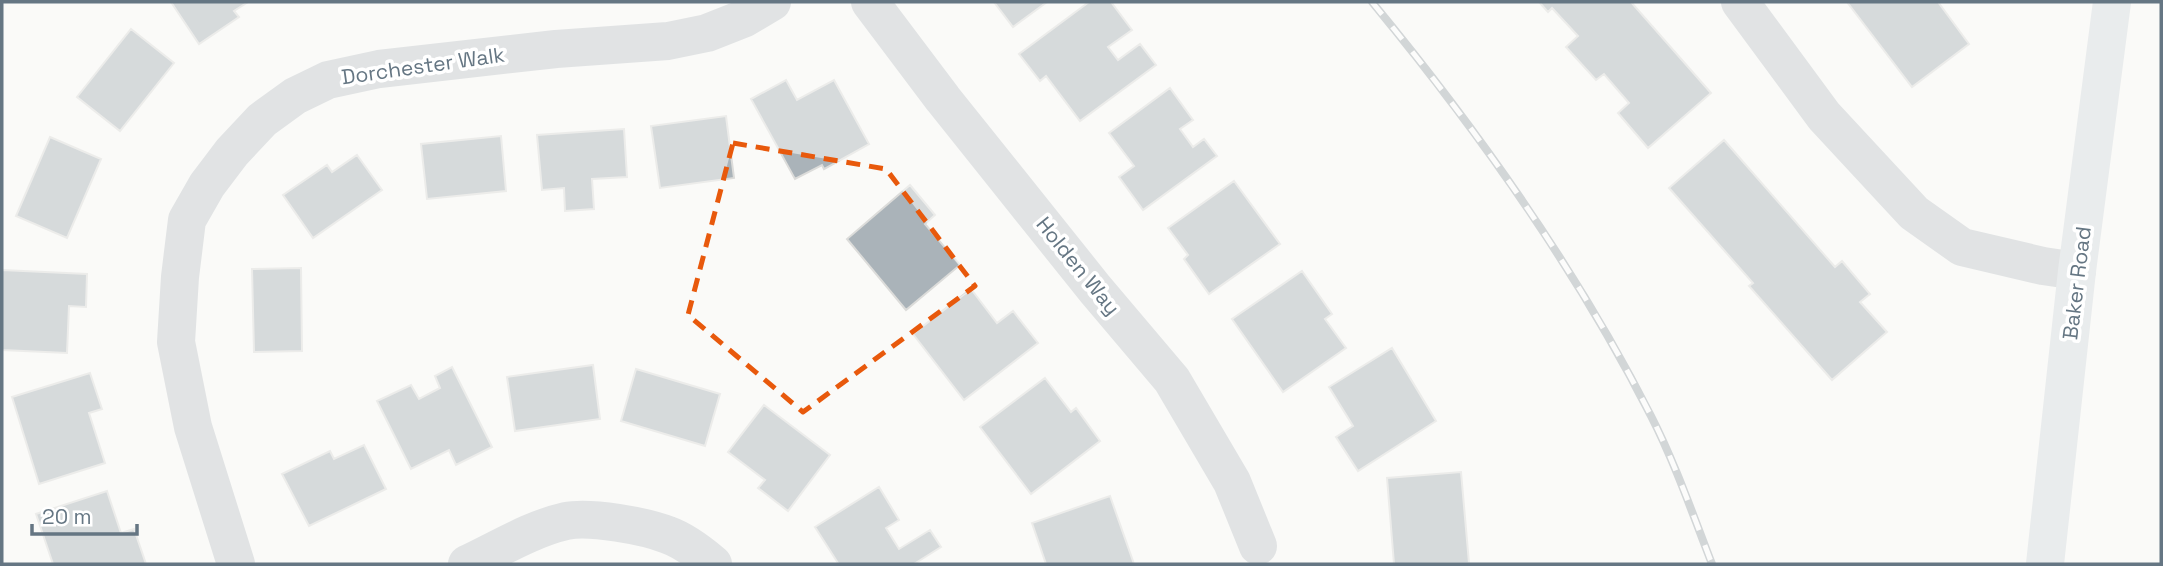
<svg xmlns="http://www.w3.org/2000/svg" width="2163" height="566" viewBox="0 0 2163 566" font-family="'Space Grotesk',sans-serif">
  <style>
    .building { fill: #aab3b9; stroke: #dcdcda; stroke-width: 2 }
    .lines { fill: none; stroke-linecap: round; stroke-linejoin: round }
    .street { stroke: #c3c8cc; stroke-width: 38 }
    .secondary { stroke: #d6dbdf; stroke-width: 38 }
    .rail-casing { stroke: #a2aab0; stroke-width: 8 }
    .rail { stroke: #fff; stroke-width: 5; stroke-dasharray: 16; stroke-linecap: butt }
    .marked { fill: none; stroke: #e8590c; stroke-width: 5; stroke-dasharray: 14 9; stroke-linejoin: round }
    .labels { text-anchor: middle; stroke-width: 7; stroke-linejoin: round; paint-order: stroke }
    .street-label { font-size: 21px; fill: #657683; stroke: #fff }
  </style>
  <rect width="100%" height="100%" fill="#fafaf8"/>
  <path class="building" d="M171,2H248L234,11L239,17L199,44Z
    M994,2H1047L1013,27Z
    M1089,2H1111L1132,30L1108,47L1118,60L1140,44L1156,65L1080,121L1046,76L1040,81L1019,54Z
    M1539,2H1631L1711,93L1648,148L1618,113L1629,103L1604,74L1596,80L1566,47L1578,36L1552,8L1548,12Z
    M1847,2H1938L1969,44L1912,87Z
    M131,29L174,63L120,131L77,97Z
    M786,80L797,100L834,80L869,144L824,169L822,165L795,179L751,99Z
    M1170,88L1193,120L1180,129L1193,147L1204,139L1217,156L1143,210L1119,177L1134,166L1109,133Z
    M726,116L734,178L660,188L651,126Z
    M624,129L627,177L592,179L594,209L565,211L564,188L542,190L537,135Z
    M501,136L506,191L427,199L421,144Z
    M50,137L101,159L67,238L16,216Z
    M1724,140L1835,267L1842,261L1870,294L1860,302L1887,332L1832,380L1749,286L1753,283L1669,188Z
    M357,155L382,190L313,238L283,195L327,165L332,172Z
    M1234,181L1280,244L1209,294L1184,259L1188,255L1168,228Z
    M910,185L935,215L925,224L960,265L906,310L847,239Z
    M301,268L302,351L254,352L252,269Z
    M2,270L87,274L86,307L69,306L67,353L2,350Z
    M1302,271L1332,314L1325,319L1346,348L1283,392L1232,319Z
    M971,289L997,323L1013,311L1038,343L964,400L913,334Z
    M1392,348L1436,421L1358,471L1336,437L1353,426L1329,387Z
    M593,365L600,419L515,431L507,377Z
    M452,367L492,447L456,465L449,450L411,469L377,401L411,385L419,399L440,388L435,376Z
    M636,369L720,394L705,446L621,421Z
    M90,373L102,409L89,413L105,463L39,484L12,397Z
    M1045,378L1071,412L1076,408L1100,441L1031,494L980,427Z
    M764,405L830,455L788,511L758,488L765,480L728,452Z
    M364,445L386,489L309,526L282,474L330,451L334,459Z
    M1461,472L1469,563L1394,564L1387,478Z
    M879,487L899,520L886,528L899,549L930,530L941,547L914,564H836L838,563L815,527Z
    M107,491L121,533L134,529L146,564H53L36,514Z
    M1110,496L1134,564H1046L1032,523Z"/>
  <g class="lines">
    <path class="street" d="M870,2L943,99L1095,289L1172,380L1232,482L1258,546
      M1740,2L1824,116L1914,213L1962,247L2043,266L2077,271
      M236,564L193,427L176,342L180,277L187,220L207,185L232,152L262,120L295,96L328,80L379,69L556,49L668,41L707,33L745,18L772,2
      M467,564C499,549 531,529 566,521C590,516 645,526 668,535C685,541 700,553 713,564"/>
    <path class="secondary" d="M2045,564L2077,271L2112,2"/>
    <g class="rail-casing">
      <path id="rail" d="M1372,2C1476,128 1577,270 1651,416C1675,463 1693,515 1712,564"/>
    </g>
    <use href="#rail" class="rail"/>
  </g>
  <path d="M0 0H2163V566H0ZM733,143L886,169L975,286L803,412L688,315Z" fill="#fafaf8" fill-opacity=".55" fill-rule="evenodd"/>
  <path class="marked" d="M733,143L886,169L975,286L803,412L688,315Z"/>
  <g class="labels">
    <g class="street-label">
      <text transform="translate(423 66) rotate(-8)" y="7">Dorchester Walk</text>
      <text transform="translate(1078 266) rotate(51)" y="7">Holden Way</text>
      <text transform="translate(2077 283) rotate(-83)" y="7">Baker Road</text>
    </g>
  </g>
  <rect width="2163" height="566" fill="none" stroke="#657683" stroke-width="7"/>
  <path d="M32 524v10h105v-10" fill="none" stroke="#657683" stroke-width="3.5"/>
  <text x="42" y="524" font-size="21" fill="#657683" stroke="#ffffff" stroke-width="5" paint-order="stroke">20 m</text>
</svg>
